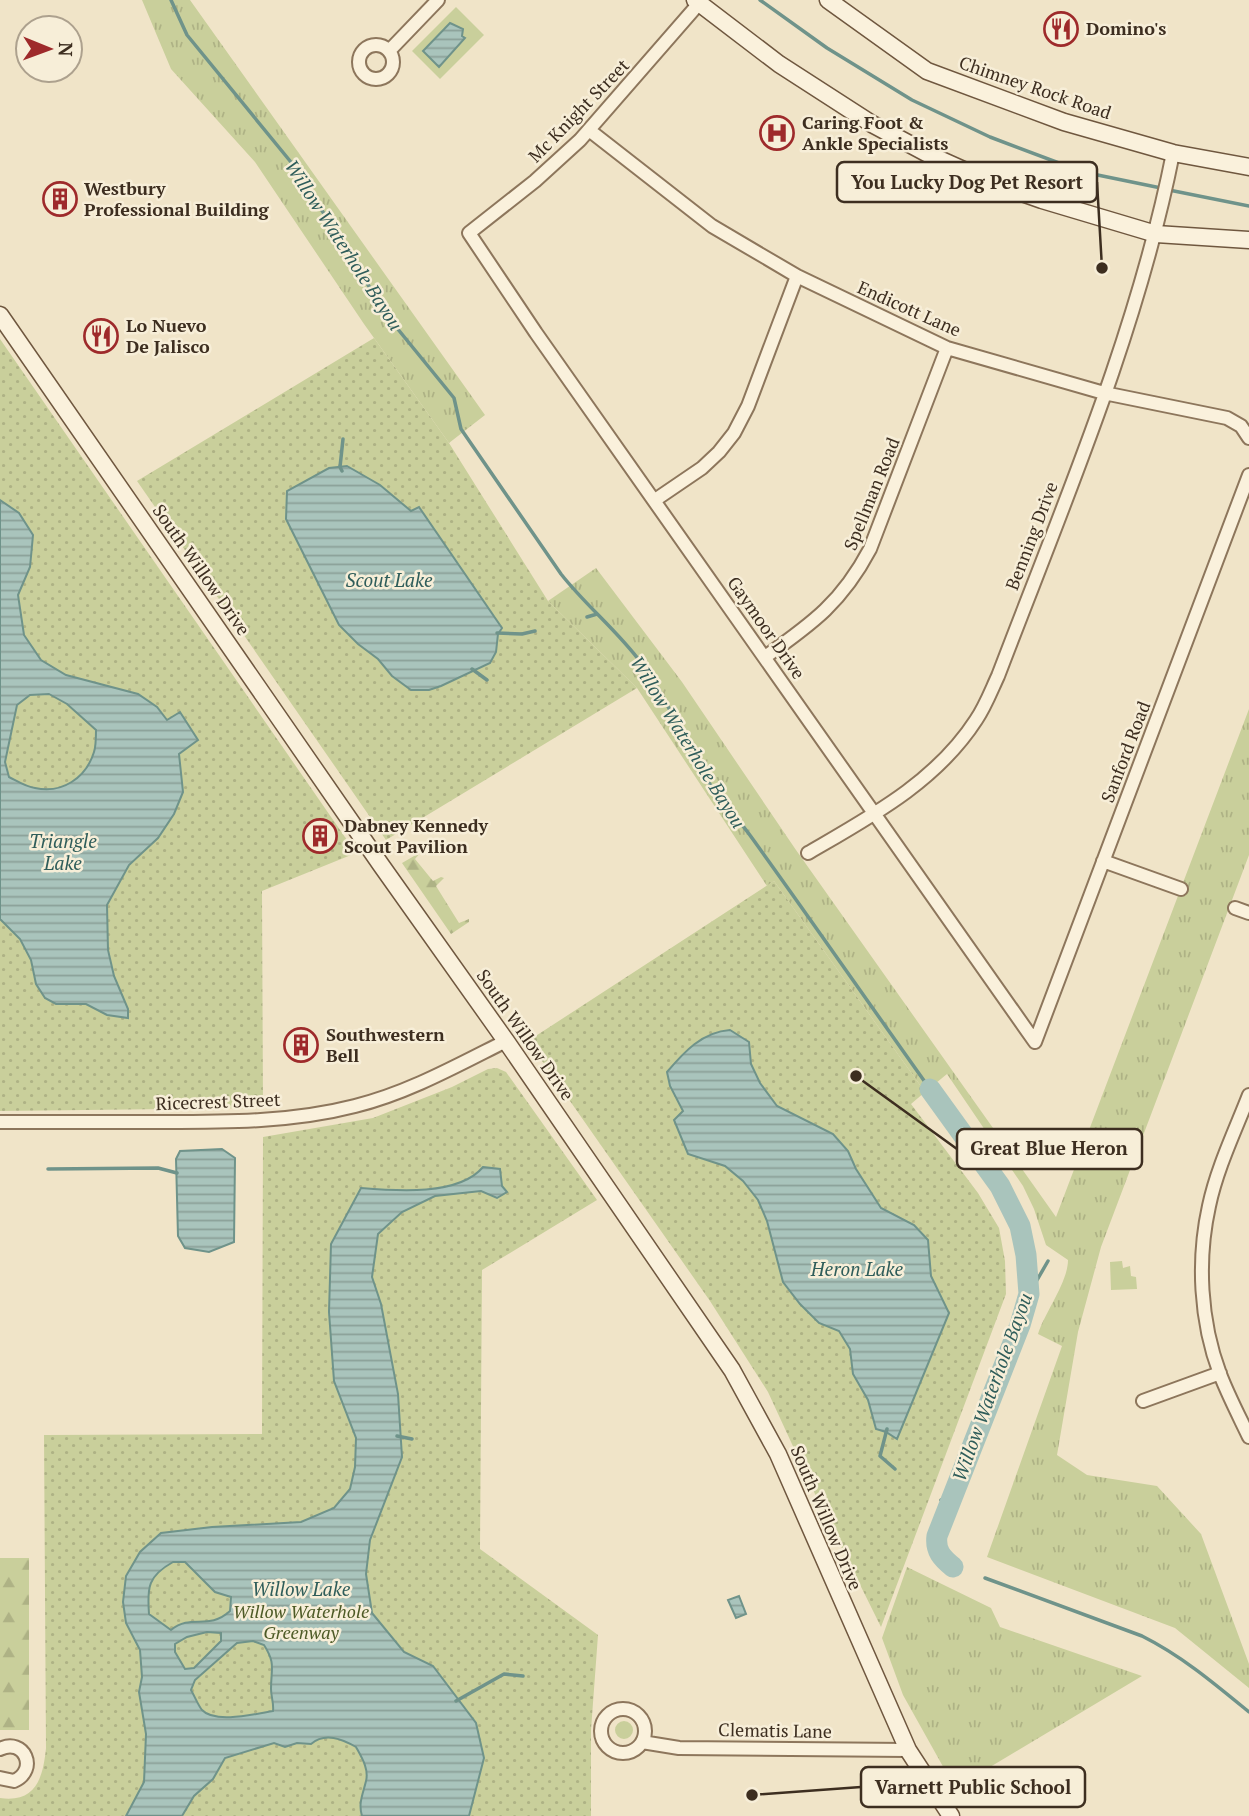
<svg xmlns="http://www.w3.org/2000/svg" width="1249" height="1816" viewBox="0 0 1249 1816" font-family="'PT Serif',serif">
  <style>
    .grass { fill: url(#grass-tufts) }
    .forest { fill: url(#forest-firs) }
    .park { fill: url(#park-dots) }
    .pitch { fill: #c9cf9b }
    .water { fill: url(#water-rules); stroke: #6f938a; stroke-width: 2; fill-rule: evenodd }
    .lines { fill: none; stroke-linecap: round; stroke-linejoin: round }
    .stream { stroke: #6f938a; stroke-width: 3.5 }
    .river { stroke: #a9c4bc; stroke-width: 21 }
    .street-casing { stroke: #8d765c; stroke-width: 16 }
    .secondary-casing { stroke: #6f573f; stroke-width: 19 }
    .street { stroke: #faf1dc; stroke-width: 12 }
    .secondary { stroke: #faf1dc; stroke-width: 16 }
    .labels { text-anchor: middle; stroke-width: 5; stroke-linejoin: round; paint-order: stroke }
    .poi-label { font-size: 18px; font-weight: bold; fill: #3d2e20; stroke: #f7eed8; text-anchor: start }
    .street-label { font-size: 18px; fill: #3d2e20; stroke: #f7eed8 }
    .park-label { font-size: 18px; font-style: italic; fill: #4d5a26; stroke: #f7eed8 }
    .water-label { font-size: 19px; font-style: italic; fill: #2f5d5a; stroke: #f7eed8 }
    .leader { fill: none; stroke: #3d2e20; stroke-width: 2.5 }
    .callout-dot { fill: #3d2e20; stroke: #f7eed8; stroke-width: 2.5 }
    .callout { fill: #f7eed8; stroke: #3d2e20; stroke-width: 2.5 }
    .callout-label { font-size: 19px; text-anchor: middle; font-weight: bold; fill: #3d2e20 }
  </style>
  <defs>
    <pattern id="grass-tufts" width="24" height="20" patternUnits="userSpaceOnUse" patternTransform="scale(1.75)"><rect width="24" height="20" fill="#c9cf9b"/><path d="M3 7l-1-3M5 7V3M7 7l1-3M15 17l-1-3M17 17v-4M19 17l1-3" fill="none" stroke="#aeb285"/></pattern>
    <pattern id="forest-firs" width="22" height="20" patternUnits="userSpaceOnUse" patternTransform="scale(1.75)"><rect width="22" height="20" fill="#c9cf9b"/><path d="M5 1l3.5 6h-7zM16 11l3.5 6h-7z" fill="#aeb285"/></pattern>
    <pattern id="park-dots" width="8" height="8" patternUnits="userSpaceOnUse" patternTransform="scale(1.75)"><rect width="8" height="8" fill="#c9cf9b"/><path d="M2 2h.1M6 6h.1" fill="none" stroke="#aeb285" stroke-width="1.8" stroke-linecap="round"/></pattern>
    <pattern id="water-rules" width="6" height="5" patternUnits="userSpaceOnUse" patternTransform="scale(1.75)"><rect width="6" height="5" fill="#a9c4bc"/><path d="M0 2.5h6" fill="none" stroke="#8ba098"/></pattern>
  </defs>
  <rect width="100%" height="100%" fill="#f0e4c8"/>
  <path class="grass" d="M142,0H190L485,415L449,443L364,324L255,162L171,69Z
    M596,568L682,682L796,850L1056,1217L1249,709V855L1101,1247L1078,1332L1057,1455L1087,1475L1157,1486L1201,1534L1249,1664V1688L1175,1628L987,1557L1062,1346L1038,1334C1045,1312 1068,1282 1068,1260L1046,1245L1034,1209L1023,1186L947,1074L925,1092L774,881L767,886L637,688L548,601Z
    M907,1567L991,1608L1000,1627L1142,1676L955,1788L903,1695L882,1638Z
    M615 1730a9 9 0 1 1 18 0a9 9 0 1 1-18 0Z"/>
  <path class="forest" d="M421,852L415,859L433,881L441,877L444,878L436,886L459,923L469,919V922L451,934L402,863Z
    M0,1558H29V1730H0Z"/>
  <path class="park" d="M374,338L449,443L548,601L637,688L386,840L137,481Z
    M0,339L356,853L262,891L263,1108L0,1111Z
    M774,881L925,1092L911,1104L978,1193L999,1228L1005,1261L1006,1294L881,1627L815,1494L768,1392L710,1301L528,1041Z
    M497,1068L506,1072L597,1200L482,1270L480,1549L598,1635L591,1730V1816H0V1798C36,1803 43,1778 46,1748L44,1435L262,1434L263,1137L373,1118L452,1087L488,1069Z"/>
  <path class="pitch" d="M456,7L484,35L440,79L412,51Z
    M1122,1261L1123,1268L1130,1266L1131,1276L1136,1277L1137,1289L1111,1290L1110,1262Z"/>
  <path class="water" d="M450,23L463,29L462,36L465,38L439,67L423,51Z
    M347,466L380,485L411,511L419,507L502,628L498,634L496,652L490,663L441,686L429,690H411L392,676L378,659L358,644L339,625L286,519L287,491L329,468Z
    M0,500L19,513L33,535L30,567L18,595L24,635L41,660L66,675L138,694L157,707L167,720L180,712L198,740L179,754L183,792L174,814L158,838L129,865L107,905L108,950L114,976L128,1009V1018L107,1015L86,1004H56L45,998L36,984L31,960L20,939L0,919ZM49,694L67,704L96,730C96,737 96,746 94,752C86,778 62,794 35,788C26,787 17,781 9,777L5,762L17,705L30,695Z
    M730,1030L749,1042L751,1064L760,1083L777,1106L833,1134L848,1151L856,1169L881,1208L914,1225L928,1240L931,1276L949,1313L897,1439L886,1432L876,1429L868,1400L853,1374L850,1349L839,1331L819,1323L800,1304L783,1282L767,1221L758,1200L743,1181L725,1166L688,1154L674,1120L683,1111L670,1086L667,1072C684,1052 702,1032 730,1030Z
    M222,1149L235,1158L234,1242L209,1252L185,1248L178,1236L176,1159L180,1151Z
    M483,1167L500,1169L502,1186L507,1192L497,1198L481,1191L435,1196L402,1212L378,1234L372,1277L381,1304L398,1394L402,1457L370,1540L366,1574L372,1613L404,1652L433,1666L476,1723L484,1758L469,1816H362C358,1803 363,1794 366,1781C369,1769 362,1758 356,1747C342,1739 325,1732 311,1744L297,1743L285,1747L274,1743L225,1758L213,1779L194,1796L182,1816H126L144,1782L146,1734L139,1692L142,1677L140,1650L126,1623L123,1602L126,1576L140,1552L161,1533L212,1527L301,1522L334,1508L350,1489L355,1467L356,1438L334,1381L329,1312L331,1244L361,1188C396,1191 459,1196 483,1167ZM173,1562H185L215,1592L231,1597L230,1611C208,1631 192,1613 171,1630L149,1614C147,1587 148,1576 173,1562ZM207,1632L221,1633V1641L194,1668L185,1669L175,1652V1644L187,1637ZM253,1641L264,1645C276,1664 271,1668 271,1689C271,1697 274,1703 273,1711C255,1714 215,1724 202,1710C198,1705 195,1697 191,1690L195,1680L237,1643Z
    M739,1596L746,1614L736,1618L728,1600Z"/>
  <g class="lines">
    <path class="stream" d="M171,0L187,35L295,167L388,317L454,398L461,429L561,574C586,606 618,631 642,664C669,700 683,742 707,780C720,800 738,818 752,838C812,921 870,1005 930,1089
      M760,0L827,48L912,100L990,137L1083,172L1161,188
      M1169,190L1249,206
      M342,471L340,467L343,439
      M587,617L597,614
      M497,633L522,634L535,631
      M472,669L487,680
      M48,1169L158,1168L177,1173
      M1029,1294L1048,1261
      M887,1429L880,1456L895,1469
      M397,1436L412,1439
      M941,1500L950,1504
      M985,1578L1142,1636C1182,1656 1215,1684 1249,1712
      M456,1701L504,1674L523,1676"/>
    <path class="river" d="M930,1089L1000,1186L1020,1226L1026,1255L1029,1294L1020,1325L937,1536C935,1551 942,1558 953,1567"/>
    <g class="street-casing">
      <path id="street" d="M702,0L580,140L535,181L469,233L536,333L1035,1042
        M359 62a17 17 0 1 1 34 0a17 17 0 1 1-34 0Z
        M389,51L438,0
        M589,130L712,226L797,276L947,348L1104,393L1227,418L1241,426L1249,438
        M655,500L702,468L719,452L734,433L748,406L797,276
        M765,657C813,623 842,602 870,549L947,348
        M808,853C870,817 936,782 976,720C985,707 991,691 998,676C1063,505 1137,334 1173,153
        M1103,861L1181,889
        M1235,908L1249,913
        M1035,1042L1249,475
        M1249,1095C1235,1131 1217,1168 1209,1206C1197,1260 1200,1321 1220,1374C1228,1395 1239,1416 1249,1437
        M0,1122C55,1122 110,1122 165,1122C229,1122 293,1122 355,1106C408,1093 458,1065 506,1041
        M1143,1401L1220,1373
        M601 1731a22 22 0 1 1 44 0a22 22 0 1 1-44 0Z
        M642,1742L679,1748L908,1750
        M0,1749C24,1737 39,1770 14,1781L0,1778"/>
    </g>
    <g class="secondary-casing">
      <path id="secondary" d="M695,0L779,64L872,124L930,155L988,181L1042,200L1156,234L1249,240
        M828,0L927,71L1064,122L1173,153L1249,167
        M0,315L381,865L506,1041L732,1370L778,1454L908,1750L951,1816"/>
    </g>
    <use href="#street" class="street"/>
    <use href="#secondary" class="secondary"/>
  </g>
  <defs>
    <g id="restaurant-ring" transform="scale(1.75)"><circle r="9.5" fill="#f7eed8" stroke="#9e2a2b" stroke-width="1.5"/><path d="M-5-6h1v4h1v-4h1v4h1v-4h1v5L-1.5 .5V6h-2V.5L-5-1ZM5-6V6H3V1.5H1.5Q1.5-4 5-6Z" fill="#9e2a2b"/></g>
    <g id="hospital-ring" transform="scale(1.75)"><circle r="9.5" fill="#f7eed8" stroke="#9e2a2b" stroke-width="1.5"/><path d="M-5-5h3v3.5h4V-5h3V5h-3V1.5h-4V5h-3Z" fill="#9e2a2b"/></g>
    <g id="building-ring" transform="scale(1.75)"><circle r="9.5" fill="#f7eed8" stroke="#9e2a2b" stroke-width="1.5"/><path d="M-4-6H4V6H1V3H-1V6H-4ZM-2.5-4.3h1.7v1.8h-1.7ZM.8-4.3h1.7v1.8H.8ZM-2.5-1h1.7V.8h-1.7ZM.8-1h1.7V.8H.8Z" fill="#9e2a2b"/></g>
  </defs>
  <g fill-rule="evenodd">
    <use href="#restaurant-ring" x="1061" y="29"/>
    <use href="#hospital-ring" x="777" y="133"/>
    <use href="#building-ring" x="60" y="199"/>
    <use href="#restaurant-ring" x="101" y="336"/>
    <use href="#building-ring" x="320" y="836"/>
    <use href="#building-ring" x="301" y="1045"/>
  </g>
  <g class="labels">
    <g class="poi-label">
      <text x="1086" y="35">Domino's</text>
      <text x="802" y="129">Caring Foot &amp;<tspan x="802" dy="21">Ankle Specialists</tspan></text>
      <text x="84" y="195">Westbury<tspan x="84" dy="21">Professional Building</tspan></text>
      <text x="126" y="332">Lo Nuevo<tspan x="126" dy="21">De Jalisco</tspan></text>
      <text x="344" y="832">Dabney Kennedy<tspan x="344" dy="21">Scout Pavilion</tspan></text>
      <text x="326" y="1041">Southwestern<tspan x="326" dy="21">Bell</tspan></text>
    </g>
    <g class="street-label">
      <text transform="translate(1035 88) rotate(19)" y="6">Chimney Rock Road</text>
      <text transform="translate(579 111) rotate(-46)" y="6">Mc Knight Street</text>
      <text transform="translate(909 309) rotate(24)" y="6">Endicott Lane</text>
      <text transform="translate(872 494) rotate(-68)" y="6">Spellman Road</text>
      <text transform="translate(1032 536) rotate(-69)" y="6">Benning Drive</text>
      <text transform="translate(201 570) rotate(55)" y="6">South Willow Drive</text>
      <text transform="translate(766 628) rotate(55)" y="6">Gaymoor Drive</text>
      <text transform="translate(1126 752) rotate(-69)" y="6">Sanford Road</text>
      <text transform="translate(525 1035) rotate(55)" y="6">South Willow Drive</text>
      <text transform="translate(218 1102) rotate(-2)" y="6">Ricecrest Street</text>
      <text transform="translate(826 1518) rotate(67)" y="6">South Willow Drive</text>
      <text transform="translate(775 1731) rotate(1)" y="6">Clematis Lane</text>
    </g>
    <g class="park-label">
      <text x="301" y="1618">Willow Waterhole<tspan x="301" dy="21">Greenway</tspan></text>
    </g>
    <g class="water-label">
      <text transform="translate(344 245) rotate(57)" y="7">Willow Waterhole Bayou</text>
      <text x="389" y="587">Scout Lake</text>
      <text transform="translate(688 742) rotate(58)" y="7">Willow Waterhole Bayou</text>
      <text x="63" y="848">Triangle<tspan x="63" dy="22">Lake</tspan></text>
      <text x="857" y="1276">Heron Lake</text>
      <text transform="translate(992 1387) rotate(-70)" y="7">Willow Waterhole Bayou</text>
      <text x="301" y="1596">Willow Lake</text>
    </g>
  </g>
  <path class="leader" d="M1102 268L1097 182M856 1076L957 1149M752 1795L861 1787"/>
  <g class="callout-dot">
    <circle cx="1102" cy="268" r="7"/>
    <circle cx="856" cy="1076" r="7"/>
    <circle cx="752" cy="1795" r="7"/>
  </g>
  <g class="callout">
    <rect x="837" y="162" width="260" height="40" rx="7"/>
    <rect x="957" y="1129" width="185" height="40" rx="7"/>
    <rect x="861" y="1767" width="224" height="40" rx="7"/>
  </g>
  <g class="callout-label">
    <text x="967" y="189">You Lucky Dog Pet Resort</text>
    <text x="1049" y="1155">Great Blue Heron</text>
    <text x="973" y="1794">Varnett Public School</text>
  </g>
  <g transform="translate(49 49) rotate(91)"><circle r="33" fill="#f7eed8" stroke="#ada18e" stroke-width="2"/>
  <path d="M0-5L12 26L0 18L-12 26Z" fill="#9e2a2b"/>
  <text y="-10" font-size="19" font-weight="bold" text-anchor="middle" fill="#3d2e20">N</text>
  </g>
</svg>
